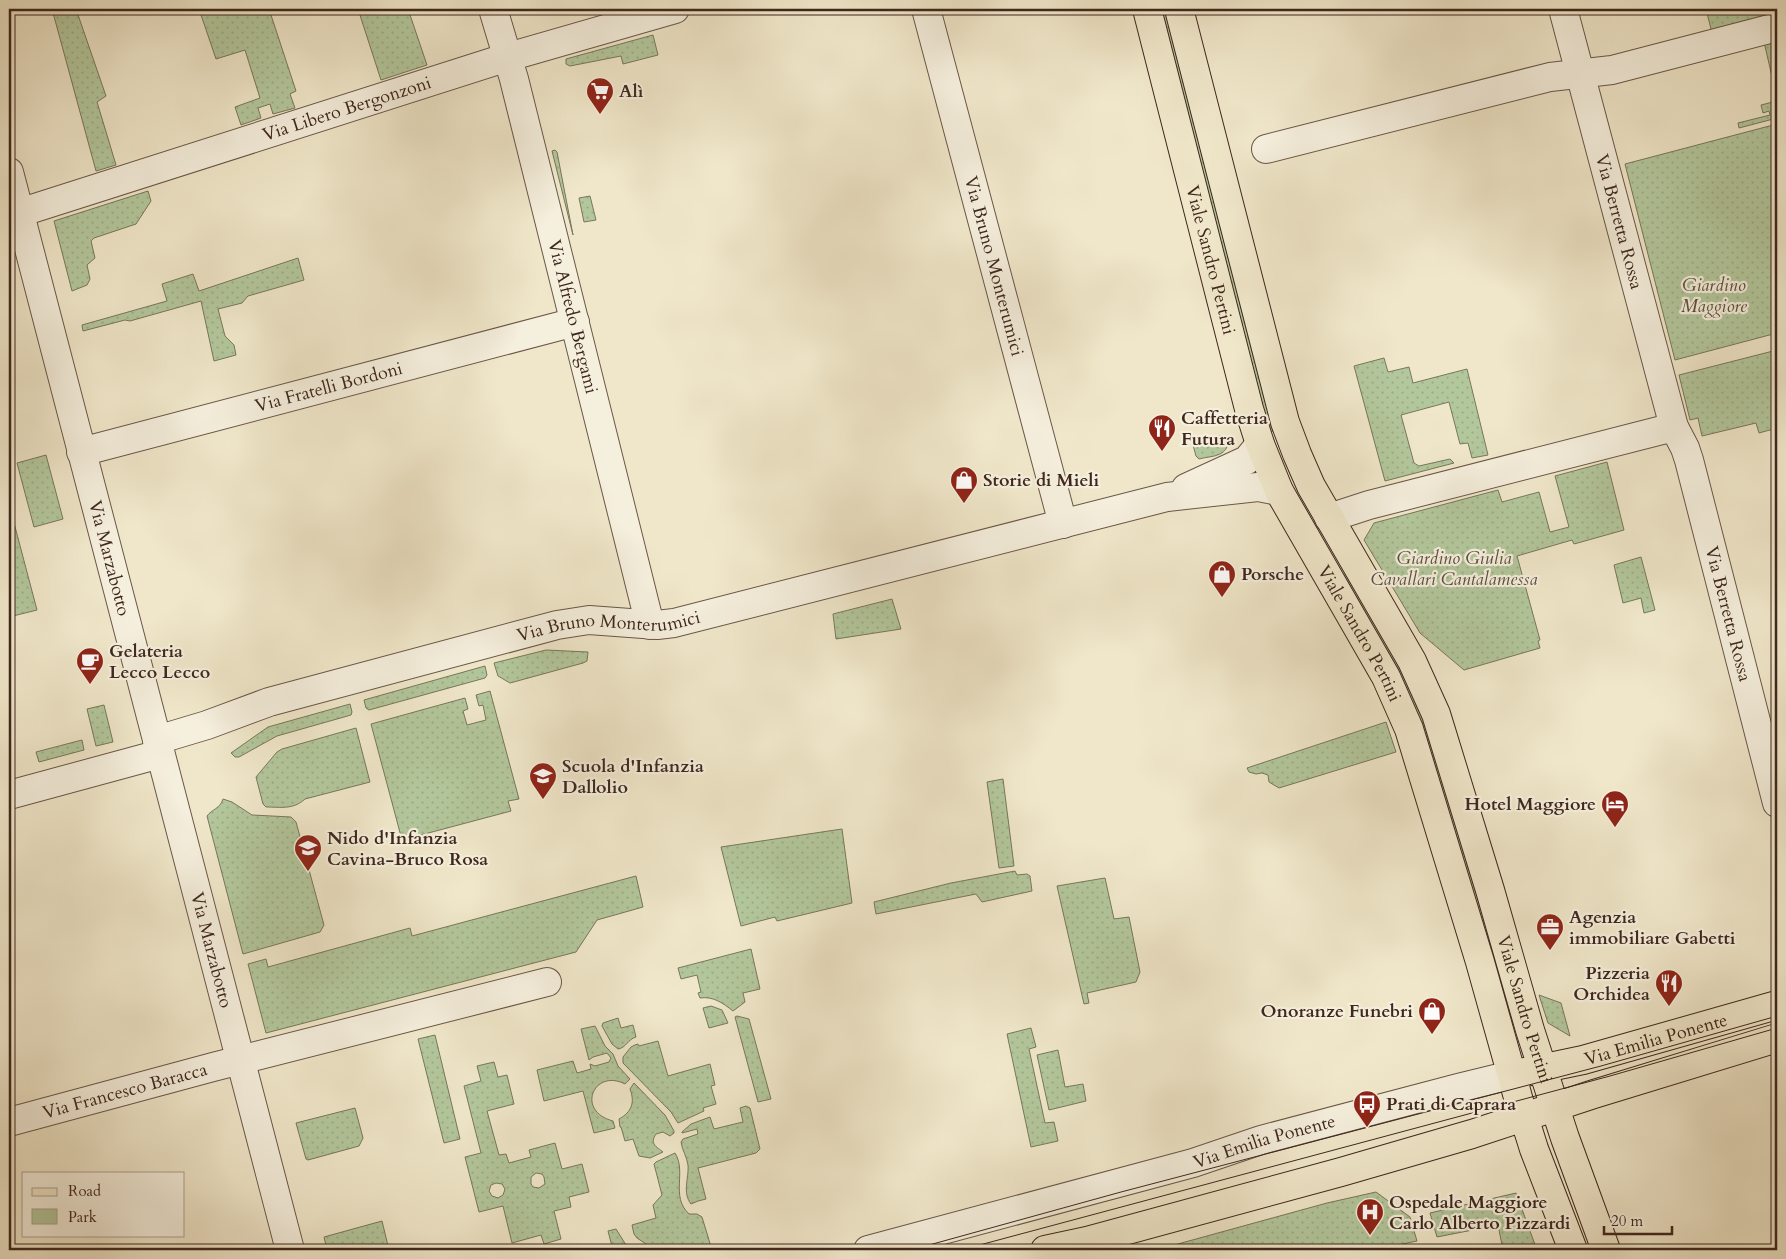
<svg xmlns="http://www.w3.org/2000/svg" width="1786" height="1259" viewBox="0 0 1786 1259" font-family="Cardo,serif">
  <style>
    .green { fill: url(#green-dots); stroke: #78775c; fill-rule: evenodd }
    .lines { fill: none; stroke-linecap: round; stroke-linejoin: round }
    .minor-casing { stroke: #6a5748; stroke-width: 30 }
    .major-casing { stroke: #3e271d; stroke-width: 30 }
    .minor { stroke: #f5efdd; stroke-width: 28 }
    .major { stroke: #f0e7ca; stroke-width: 28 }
    .tram { stroke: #3e271d; stroke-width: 1 }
    .labels { text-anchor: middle; stroke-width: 4.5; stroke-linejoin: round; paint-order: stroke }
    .poi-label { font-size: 18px; font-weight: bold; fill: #3e271d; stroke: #f5efdd; text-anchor: start }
    .street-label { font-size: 18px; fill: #3e271d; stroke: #f5efdd }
    .park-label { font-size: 18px; font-style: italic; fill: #5b4f3d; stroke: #f5efdd }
  </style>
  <defs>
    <pattern id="green-dots" width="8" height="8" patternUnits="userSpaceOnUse" patternTransform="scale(1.25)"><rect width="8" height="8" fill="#b3c79c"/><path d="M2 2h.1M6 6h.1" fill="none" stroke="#9bab86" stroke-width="1.8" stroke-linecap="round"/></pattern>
  </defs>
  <rect width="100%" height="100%" fill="#f0e7ca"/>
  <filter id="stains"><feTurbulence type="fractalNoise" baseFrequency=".004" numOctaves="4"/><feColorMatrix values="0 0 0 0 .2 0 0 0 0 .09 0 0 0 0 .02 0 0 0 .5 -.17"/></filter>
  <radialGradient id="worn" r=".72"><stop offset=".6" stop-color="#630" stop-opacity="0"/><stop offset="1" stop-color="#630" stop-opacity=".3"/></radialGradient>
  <path class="green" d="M52,9H76L106,96L97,102L116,165L96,171Z
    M199,9H269L296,91L290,94L295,108L273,114L270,104L258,108L261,118L241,125L235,107L260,98L245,50L216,59Z
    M358,9H408L427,65L381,80Z
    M1160,9H1165L1255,363L1273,431L1269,433Z
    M1706,9H1726L1728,12L1739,9H1777V16L1712,33Z
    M653,35L658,55L623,64L621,56L570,66L566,64V59Z
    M1777,39V98L1764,42Z
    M1777,101V118L1739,128L1738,123L1770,115L1769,111L1763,113L1761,105Z
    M1777,124V333L1675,360L1625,164Z
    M555,150L557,152L573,235L552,151Z
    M148,191L151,201L136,224L94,238L91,241L95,258L87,265L90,279L87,285L72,291L54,221Z
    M590,196L596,220L584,222L579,198Z
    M298,258L304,280L248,296L242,303L218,309L225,336L234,345L236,355L214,361L201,301L130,321L125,320L83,331L82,325L167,301L162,284L193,274L199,291Z
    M1777,350V428L1759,433L1756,423L1702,436L1698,418L1690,420L1679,375Z
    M1384,358L1388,372L1409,367L1413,383L1467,369L1488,455L1472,458L1468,443L1460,444L1449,402L1401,415L1414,463L1419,466L1450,459L1454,463L1385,481L1354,366Z
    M1219,436C1230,438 1230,449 1220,454C1214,457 1206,457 1199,459L1196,456L1193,445L1195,442Z
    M46,455L63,519L34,527L17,463Z
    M1607,462L1624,530L1574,544L1572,540L1517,556L1540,640L1538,641L1540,648L1464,670L1420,633L1364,540L1374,523L1498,490L1502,502L1539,492L1550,532L1569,527L1555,476Z
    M9,504L37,610L9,617Z
    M1641,557L1655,610L1644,613L1641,598L1623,603L1614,565Z
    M1346,574L1404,673L1426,723L1515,1022L1511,1023L1342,577Z
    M892,599L901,629L836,639L833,614Z
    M546,650L588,652L587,661L583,663L510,683L498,676L494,663Z
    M485,666L487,675L485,678L369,710L366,708L364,700Z
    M490,691L519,799L508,801L511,811L402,840L371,724L465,698L468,709L463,711L467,725L486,720L483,705L479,706L476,695Z
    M350,704L352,712L351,715L277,736L239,757H235L231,753L268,727Z
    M104,705L113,742L96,746L87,709Z
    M1386,722L1396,752L1279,788L1269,782L1268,775L1262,773L1256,774L1249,772L1247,768Z
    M356,728L370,782L305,799C293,810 281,807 266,807L263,804L256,777L277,752L282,749Z
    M82,740L84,750L39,762L36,752Z
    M1003,779L1014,866L999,868L987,782Z
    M223,799L232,802L252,815L291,817L296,822L324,925L320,932L243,954L207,816C212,809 220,809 223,799Z
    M842,829L852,903L777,921L775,917L741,926L721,847Z
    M1015,871L1017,875L1027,874L1030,876L1032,891L982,902L976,894L876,914L874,902L951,883Z
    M636,876L643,907L597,920L576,952L266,1033L248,964L266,959L268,967L410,928L412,936Z
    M1105,878L1114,919L1129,917L1140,972L1136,982L1087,993L1089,1003L1084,1004L1057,886Z
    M751,949L760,989L743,993L745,1002L733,1011C723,1003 713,996 700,998L698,993L701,992L697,975L681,979L678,968Z
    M1539,995L1561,1003L1570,1036L1548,1023Z
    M711,1006L722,1010L728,1023L709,1028L703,1008Z
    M737,1016L749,1019L771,1099L758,1102L735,1017Z
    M618,1018L621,1028L633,1025L636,1037C628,1039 626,1048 618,1049L612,1044L602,1026L603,1023Z
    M595,1026L605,1046L613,1054L618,1066L630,1079L625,1084C594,1068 575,1111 613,1121L615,1128L594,1133L583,1091L544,1101L537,1070L573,1061L577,1073L591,1069L590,1064L595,1066L609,1062L611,1058L607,1053L593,1057L589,1060L581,1029Z
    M1031,1028L1036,1047L1029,1049L1045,1123L1054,1122L1058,1141L1031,1147L1007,1034Z
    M435,1035L460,1139L444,1143L418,1039Z
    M658,1041L668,1076L710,1064L715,1085L711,1086L716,1104L703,1108L704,1111L678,1123L671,1112L623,1063V1057L631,1047L635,1045L638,1044L639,1046Z
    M1058,1050L1065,1087L1083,1084L1086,1101L1049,1110L1037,1055Z
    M494,1062L498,1077L507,1075L514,1104L487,1111L499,1155L506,1154L509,1163L531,1157L529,1150L555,1143L562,1169L582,1164L589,1192L569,1197L571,1207L554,1211L561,1239L544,1244L541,1235L512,1243L503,1206L479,1212L465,1157L481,1153L464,1086L481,1081L477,1066ZM536,1173L542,1174L544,1177L545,1184L539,1188L533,1187L531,1184V1177ZM496,1183L502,1184L505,1189L503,1195L498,1198L492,1196L489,1191L491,1185Z
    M634,1083L665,1115L674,1131V1133L670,1136L663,1132L656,1134C649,1144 657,1147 663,1152L650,1158L639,1156L633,1139L625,1141L621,1127H620L619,1119C632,1112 635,1102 630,1089Z
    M746,1106L750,1108L760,1149L756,1153L698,1168L706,1199L698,1201L691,1204C682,1192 689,1179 688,1165C687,1157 682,1150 681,1142L683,1139L698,1134L697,1129L682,1133V1132L691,1124L710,1117L714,1129L743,1122L740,1108Z
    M355,1108L363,1138L359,1146L308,1160L306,1159L296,1123Z
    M675,1153C687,1172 670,1196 689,1214H697L702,1217L712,1250H655L637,1238L634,1234L632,1225L656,1218L653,1205L662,1195L654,1164L656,1162Z
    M1376,1192L1410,1217L1417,1241L1393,1246L1394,1250H1156L1327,1203Z
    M1516,1193L1537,1250H1503L1498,1225L1437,1237L1430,1213Z
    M382,1221L389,1250H327L324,1237Z
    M616,1229L626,1245L632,1250H613L608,1231Z"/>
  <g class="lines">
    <g class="minor-casing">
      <g id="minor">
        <path id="s1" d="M493,9L514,79L650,625"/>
        <path id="s2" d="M926,9L1063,524"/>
        <path id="s3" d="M1563,9L1674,427"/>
        <path d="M1266,149L1550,77L1612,70L1777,27"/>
        <path id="s4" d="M9,172L290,1250"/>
        <path id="s5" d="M19,213L508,57L675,9"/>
        <path id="s6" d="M81,452L575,322"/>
        <path d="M1186,488L1247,460L1260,444"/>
        <path id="s7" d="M1329,518L1369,505L1674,427L1685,448L1689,460L1777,803"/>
        <path id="s8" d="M157,740L207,725L269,702L557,625L589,620L657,625L674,623L1167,497L1258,487L1279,491"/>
        <path d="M9,795L160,754"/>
        <path id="s9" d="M9,1122L213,1067L547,982"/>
        <path id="s10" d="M868,1250L1193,1163L1261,1140L1458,1088L1511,1075"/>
      </g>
    </g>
    <g class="major-casing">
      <g id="major">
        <path id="s11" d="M1147,9L1249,409L1260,444L1279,491L1386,677L1409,729L1480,962L1519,1101L1534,1149L1573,1250"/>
        <path id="s12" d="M1179,9L1285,422L1297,454L1311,486L1412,661L1436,714L1490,890L1530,1030L1565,1138L1606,1250"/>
        <path id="s13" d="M1525,1072L1583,1060L1777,1005"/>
        <path d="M1045,1250L1087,1241L1341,1172L1472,1134L1594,1094L1777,1038"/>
      </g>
    </g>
    <use href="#minor" class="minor"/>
    <use href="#major" class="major"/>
    <path class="tram" d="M911,1250L1121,1192L1601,1066L1777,1016
      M961,1250L1610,1076L1777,1028"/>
  </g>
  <defs>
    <g id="supermarket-pin" transform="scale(1.4375)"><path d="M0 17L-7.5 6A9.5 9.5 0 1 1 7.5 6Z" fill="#8f2418" stroke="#f5efdd"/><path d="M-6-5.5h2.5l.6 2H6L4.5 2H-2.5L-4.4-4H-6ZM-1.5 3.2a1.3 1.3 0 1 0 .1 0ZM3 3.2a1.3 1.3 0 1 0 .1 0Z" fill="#fff"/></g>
    <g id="restaurant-pin" transform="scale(1.4375)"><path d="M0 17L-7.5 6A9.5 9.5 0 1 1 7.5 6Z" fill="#8f2418" stroke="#f5efdd"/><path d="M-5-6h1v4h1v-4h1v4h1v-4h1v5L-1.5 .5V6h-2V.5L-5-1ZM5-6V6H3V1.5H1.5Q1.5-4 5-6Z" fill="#fff"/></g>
    <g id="shop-pin" transform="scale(1.4375)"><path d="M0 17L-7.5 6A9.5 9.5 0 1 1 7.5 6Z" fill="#8f2418" stroke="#f5efdd"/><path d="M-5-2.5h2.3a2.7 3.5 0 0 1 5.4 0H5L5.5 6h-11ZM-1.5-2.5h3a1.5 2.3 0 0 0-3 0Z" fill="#fff"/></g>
    <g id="cafe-pin" transform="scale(1.4375)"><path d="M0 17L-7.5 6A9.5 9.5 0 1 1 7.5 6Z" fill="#8f2418" stroke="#f5efdd"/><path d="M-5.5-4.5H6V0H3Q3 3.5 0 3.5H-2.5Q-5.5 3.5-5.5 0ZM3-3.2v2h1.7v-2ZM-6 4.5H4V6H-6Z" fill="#fff"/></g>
    <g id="school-pin" transform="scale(1.4375)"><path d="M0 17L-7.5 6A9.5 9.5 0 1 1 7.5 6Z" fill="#8f2418" stroke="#f5efdd"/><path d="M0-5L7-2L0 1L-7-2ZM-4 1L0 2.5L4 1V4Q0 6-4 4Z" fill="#fff"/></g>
    <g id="hotel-pin" transform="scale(1.4375)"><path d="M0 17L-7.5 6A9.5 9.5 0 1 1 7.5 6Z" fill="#8f2418" stroke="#f5efdd"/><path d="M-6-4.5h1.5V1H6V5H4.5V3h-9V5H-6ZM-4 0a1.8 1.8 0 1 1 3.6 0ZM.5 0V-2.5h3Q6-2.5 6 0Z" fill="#fff"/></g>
    <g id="office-pin" transform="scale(1.4375)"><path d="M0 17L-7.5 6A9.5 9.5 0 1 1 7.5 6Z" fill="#8f2418" stroke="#f5efdd"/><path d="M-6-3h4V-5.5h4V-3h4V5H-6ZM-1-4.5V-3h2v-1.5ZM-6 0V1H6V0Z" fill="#fff"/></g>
    <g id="bus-pin" transform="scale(1.4375)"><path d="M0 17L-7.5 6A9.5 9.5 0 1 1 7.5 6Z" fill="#8f2418" stroke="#f5efdd"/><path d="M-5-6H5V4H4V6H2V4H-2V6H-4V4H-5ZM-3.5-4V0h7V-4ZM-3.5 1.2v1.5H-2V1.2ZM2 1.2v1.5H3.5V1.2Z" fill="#fff"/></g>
    <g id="hospital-pin" transform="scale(1.4375)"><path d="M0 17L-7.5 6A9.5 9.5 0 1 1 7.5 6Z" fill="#8f2418" stroke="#f5efdd"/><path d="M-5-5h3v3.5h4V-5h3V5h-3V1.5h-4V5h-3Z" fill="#fff"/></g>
  </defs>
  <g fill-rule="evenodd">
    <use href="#supermarket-pin" x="600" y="91"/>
    <use href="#restaurant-pin" x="1162" y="428"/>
    <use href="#shop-pin" x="964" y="480"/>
    <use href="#shop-pin" x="1222" y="574"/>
    <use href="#cafe-pin" x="90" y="661"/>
    <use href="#school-pin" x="543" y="776"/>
    <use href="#hotel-pin" x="1615" y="804"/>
    <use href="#school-pin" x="308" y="848"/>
    <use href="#office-pin" x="1550" y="927"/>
    <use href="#restaurant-pin" x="1669" y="983"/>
    <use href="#shop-pin" x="1432" y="1011"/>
    <use href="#bus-pin" x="1367" y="1104"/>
    <use href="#hospital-pin" x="1370" y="1212"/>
  </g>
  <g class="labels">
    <g class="poi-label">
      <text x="619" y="97">Alì</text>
      <text x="1181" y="424">Caffetteria<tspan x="1181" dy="21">Futura</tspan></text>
      <text x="983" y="486">Storie di Mieli</text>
      <text x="1241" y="580">Porsche</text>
      <text x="109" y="657">Gelateria<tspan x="109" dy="21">Lecco Lecco</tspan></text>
      <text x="562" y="772">Scuola d'Infanzia<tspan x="562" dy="21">Dallolio</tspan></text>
      <text x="1596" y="810" text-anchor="end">Hotel Maggiore</text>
      <text x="327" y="844">Nido d'Infanzia<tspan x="327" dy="21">Cavina-Bruco Rosa</tspan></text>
      <text x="1569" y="923">Agenzia<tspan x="1569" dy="21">immobiliare Gabetti</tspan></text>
      <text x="1650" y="979" text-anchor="end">Pizzeria<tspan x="1650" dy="21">Orchidea</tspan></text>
      <text x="1413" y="1017" text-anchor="end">Onoranze Funebri</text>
      <text x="1386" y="1110">Prati di Caprara</text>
      <text x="1389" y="1208">Ospedale Maggiore<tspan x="1389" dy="21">Carlo Alberto Pizzardi</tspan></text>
    </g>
    <g class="street-label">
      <text dy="6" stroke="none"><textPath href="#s5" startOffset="344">Via Libero Bergonzoni</textPath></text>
      <text dy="6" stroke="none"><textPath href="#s3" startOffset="220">Via Berretta Rossa</textPath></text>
      <text dy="6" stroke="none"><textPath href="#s11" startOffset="259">Viale Sandro Pertini</textPath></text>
      <text dy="6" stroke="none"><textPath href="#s2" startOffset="266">Via Bruno Monterumici</textPath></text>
      <text dy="6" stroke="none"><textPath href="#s1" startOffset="318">Via Alfredo Bergami</textPath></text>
      <text dy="6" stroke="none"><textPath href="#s6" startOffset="256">Via Fratelli Bordoni</textPath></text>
      <text dy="6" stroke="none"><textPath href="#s4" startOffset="399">Via Marzabotto</textPath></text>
      <text dy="6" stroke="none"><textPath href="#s7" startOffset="552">Via Berretta Rossa</textPath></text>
      <text dy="6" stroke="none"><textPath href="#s8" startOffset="468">Via Bruno Monterumici</textPath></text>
      <text dy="6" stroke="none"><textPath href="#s11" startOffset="664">Viale Sandro Pertini</textPath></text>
      <text dy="6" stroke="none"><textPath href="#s4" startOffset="804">Via Marzabotto</textPath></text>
      <text dy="6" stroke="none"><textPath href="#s12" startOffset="1064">Viale Sandro Pertini</textPath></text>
      <text dy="6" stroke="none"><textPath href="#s13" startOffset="135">Via Emilia Ponente</textPath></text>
      <text dy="6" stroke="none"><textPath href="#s9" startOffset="120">Via Francesco Baracca</textPath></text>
      <text dy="6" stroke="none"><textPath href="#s10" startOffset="411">Via Emilia Ponente</textPath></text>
    </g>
    <g class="park-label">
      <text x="1714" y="291">Giardino<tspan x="1714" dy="21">Maggiore</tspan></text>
      <text x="1454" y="564">Giardino Giulia<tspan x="1454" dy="21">Cavallari Cantalamessa</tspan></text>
    </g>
  </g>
  <rect width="1786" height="1259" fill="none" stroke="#f0e7ca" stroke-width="30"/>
  <rect x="10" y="10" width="1766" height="1239" fill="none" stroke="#3e271d" stroke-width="2.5"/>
  <rect x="15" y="15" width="1756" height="1229" fill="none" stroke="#3e271d"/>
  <rect x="22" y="1172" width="162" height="65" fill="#f5efdd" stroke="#ac9f90"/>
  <rect x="32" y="1188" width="25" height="8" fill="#f0e7ca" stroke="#ac9f90"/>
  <text x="68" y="1196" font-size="15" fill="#3e271d">Road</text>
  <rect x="32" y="1209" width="25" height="15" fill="#b3c79c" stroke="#ac9f90"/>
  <text x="68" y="1222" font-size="15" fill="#3e271d">Park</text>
  <path d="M1604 1226v8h68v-8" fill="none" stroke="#3e271d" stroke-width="2.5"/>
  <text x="1611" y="1226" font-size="15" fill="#3e271d" stroke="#f5efdd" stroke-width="4" paint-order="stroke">20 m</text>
  <rect width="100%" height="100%" filter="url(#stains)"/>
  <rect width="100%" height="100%" fill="url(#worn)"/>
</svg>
